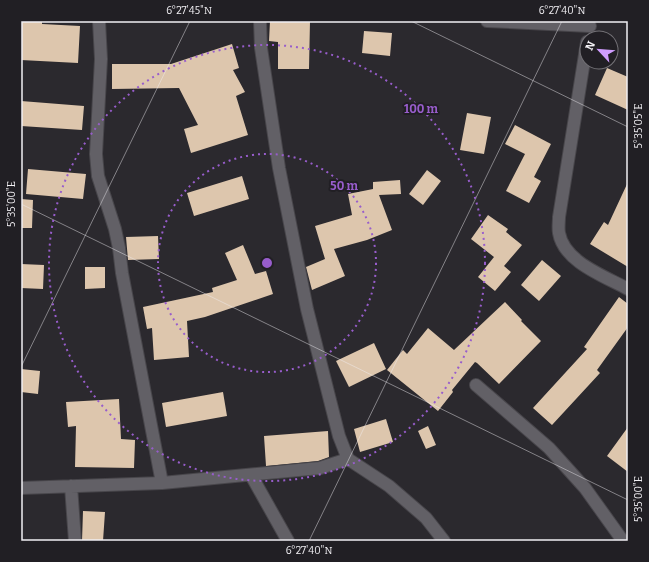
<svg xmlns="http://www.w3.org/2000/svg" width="649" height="562" viewBox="0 0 649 562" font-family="Bitter,serif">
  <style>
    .building { fill: #ddc6ad }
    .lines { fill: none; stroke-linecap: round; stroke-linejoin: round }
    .street-casing { stroke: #48464b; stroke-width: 14 }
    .street { stroke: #626066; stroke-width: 12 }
    .ticks { fill: none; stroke: #f1eff3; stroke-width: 1; stroke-opacity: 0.45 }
    .ring { fill: none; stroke: #985dcc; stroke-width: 2; stroke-dasharray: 2 4 }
    .centre { fill: #985dcc; stroke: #211f24; stroke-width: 2 }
    .ring-label { font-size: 12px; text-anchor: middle; font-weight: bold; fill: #985dcc; stroke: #211f24; stroke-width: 4; stroke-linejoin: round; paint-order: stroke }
    .neatline { fill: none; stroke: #f1eff3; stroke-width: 1.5 }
    .ticks-label { font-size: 10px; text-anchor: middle; fill: #f1eff3 }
  </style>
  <rect width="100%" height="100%" fill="#2b292e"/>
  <path class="building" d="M22,21H42V24L80,26L78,63L21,60Z
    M270,21H310L309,69H278V42L269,41Z
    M364,31L392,33L390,56L362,53Z
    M232,44L239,68L233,70L245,92L236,96L248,135L191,153L184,129L198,125L179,88L112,89V64H171Z
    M607,68L628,77V110L595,95Z
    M21,101L84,106L82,130L21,126Z
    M467,113L491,117L484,154L460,150Z
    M515,125L551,144L534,177L541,181L529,203L506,191L525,154L505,144Z
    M28,169L86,174L83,199L26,194Z
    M427,170L441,181L423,205L409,194Z
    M242,176L249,199L194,216L187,193Z
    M400,180L401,194L379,195L392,230L367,240L334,249L345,276L312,290L306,267L325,259L315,226L352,215L348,194L373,189V182Z
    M628,182V267L590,244L604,222L608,225Z
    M21,199L33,200L32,228H21Z
    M488,215L508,229L506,232L522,245L504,266L511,272L495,291L478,277L494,257L471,239Z
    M158,236L159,259L128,260L126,237Z
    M243,245L255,274L266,271L273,294L205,317L187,321L189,357L154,360L152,328L147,329L143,307L213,292L212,288L237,280L225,253Z
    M542,260L561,276L539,301L521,285Z
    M21,264L44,265L43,289L21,288Z
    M85,267H105V288L85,289Z
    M619,297L628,304V327L597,370L600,373L552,425L533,408L587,349L584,347Z
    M505,302L522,320L521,321L541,341L499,384L477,363L475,362L452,390L453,392L438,411L387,370L403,350L407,354L428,328L454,350Z
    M374,343L386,369L349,387L336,361Z
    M21,369L40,371L38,394L21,392Z
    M223,392L227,416L166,427L162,403Z
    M119,399L121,439L135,440L134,468L75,467L76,426L68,427L66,402Z
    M386,419L393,442L360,452L354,429Z
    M428,426L436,445L426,449L418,431Z
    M628,427V472L607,456Z
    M328,431L329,457L318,461L266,466L264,436Z
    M83,511L105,512L103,541H82Z"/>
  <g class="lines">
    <g class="street-casing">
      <path id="street" d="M99,21L101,59L96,154L98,176L115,229L119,248L122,273L162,483
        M260,21L261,48L279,168L307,309L339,436L348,459L389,486L426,518L444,541
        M487,21L590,26
        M587,42L559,217C559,222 558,228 559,233C564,262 604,276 628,289
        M476,385L549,448L585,488L623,541
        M251,475L288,541
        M71,486L75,541
        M21,488L162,483L320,468L348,459"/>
    </g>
    <use href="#street" class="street"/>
  </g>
  <path class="ticks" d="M411,21L628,127M21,204L628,500M21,367L190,21M309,541L562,21"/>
  <g class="ring">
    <circle cx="267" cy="263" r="109"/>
    <circle cx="267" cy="263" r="218"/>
  </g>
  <circle cx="267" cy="263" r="6" class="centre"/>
  <g class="ring-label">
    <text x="421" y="113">100 m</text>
    <text x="344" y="190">50 m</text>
  </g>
  <rect width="649" height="562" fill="none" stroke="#211f24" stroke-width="44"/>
  <g transform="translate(599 50) rotate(296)"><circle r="19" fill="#211f24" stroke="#747277"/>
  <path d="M0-3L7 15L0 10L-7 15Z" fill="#d09dff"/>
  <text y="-6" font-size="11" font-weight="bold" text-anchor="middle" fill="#f1eff3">N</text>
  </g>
  <rect x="22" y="22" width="605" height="518" class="neatline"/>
  <g class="ticks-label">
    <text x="189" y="14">6°27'45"N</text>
    <text x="562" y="14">6°27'40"N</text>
    <text transform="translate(638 126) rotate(-90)" y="4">5°35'05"E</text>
    <text transform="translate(11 204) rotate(-90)" y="4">5°35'00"E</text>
    <text transform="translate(638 499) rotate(-90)" y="4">5°35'00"E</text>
    <text x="309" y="554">6°27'40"N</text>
  </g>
</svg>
